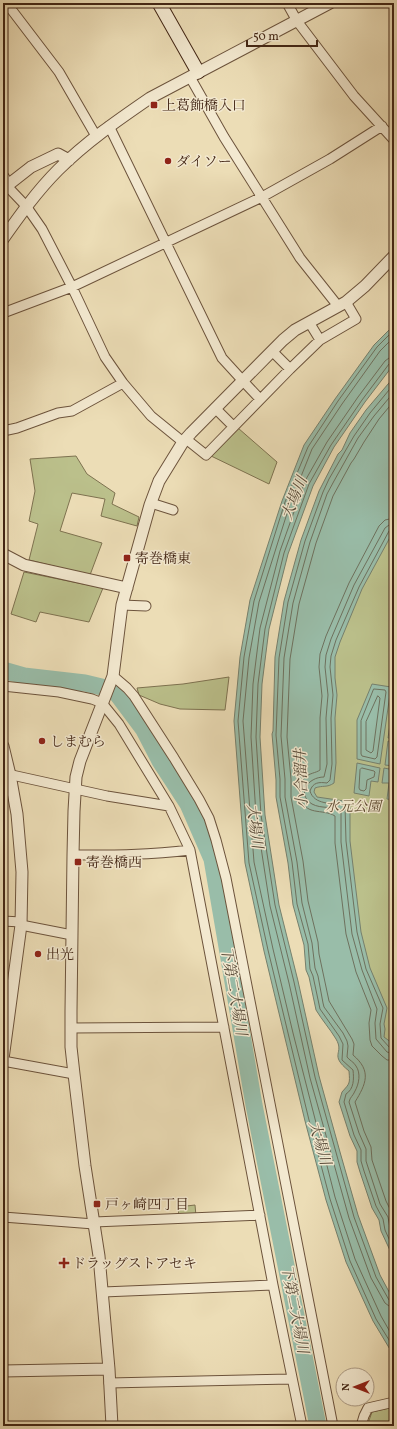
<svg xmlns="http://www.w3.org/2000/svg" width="397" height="1429" viewBox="0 0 397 1429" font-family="Vollkorn,'Noto Serif JP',serif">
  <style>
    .green { fill: #bbc08b; stroke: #7e7250 }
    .water { fill: #99bda9; stroke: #76806d }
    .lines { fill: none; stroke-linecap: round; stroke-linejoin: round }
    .shore { stroke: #6e715e; stroke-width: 1 }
    .river { stroke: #99bda9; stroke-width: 17 }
    .minor-casing { stroke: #6c533c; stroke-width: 11 }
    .tertiary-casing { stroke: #6c533c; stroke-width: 13 }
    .secondary-casing { stroke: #422514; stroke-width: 15 }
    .minor { stroke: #f3e9d0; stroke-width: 9 }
    .tertiary { stroke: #f3e9d0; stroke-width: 11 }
    .secondary { stroke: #f3e9d0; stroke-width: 13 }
    .poi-dot { fill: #8f2418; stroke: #f3e9d0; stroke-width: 1.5 }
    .labels { text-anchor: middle; stroke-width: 3; stroke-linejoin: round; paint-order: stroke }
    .poi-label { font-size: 14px; fill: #422514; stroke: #f3e9d0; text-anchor: start }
    .park-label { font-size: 14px; font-style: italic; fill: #604c32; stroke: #f3e9d0 }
    .water-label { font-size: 15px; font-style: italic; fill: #584b39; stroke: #f3e9d0 }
  </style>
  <rect width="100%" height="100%" fill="#ecddb6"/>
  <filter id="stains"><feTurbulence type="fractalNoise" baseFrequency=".005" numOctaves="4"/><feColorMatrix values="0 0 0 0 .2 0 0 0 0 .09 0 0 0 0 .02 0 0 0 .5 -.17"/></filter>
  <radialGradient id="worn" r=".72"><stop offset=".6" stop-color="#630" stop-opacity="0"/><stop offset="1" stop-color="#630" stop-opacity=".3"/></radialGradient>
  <path class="green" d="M238,428L277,462L269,484L209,455Z
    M76,456L87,474L115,493L112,504L139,517L137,526L101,516L105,499L72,493L60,531L102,543L90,575L29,560L38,524L29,521L35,491L30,459Z
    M394,481V1099L310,820L319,657Z
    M24,572L103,588L89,622L40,612L36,622L11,614Z
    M229,677L225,710L180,709L160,704L139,695L137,688L183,684Z
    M195,1205L196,1216L179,1217L178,1207Z
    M394,1407V1426H367L372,1412Z"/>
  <path class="water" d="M394,325V364L365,402L334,447L313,486L288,554L269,629L262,684L260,737L265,815L279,905L298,981L319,1076L340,1152L358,1215L380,1275L394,1301V1356L373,1321L346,1262L326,1200L305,1121L264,951L245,863L234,721L240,657L250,600L282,501L304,445L335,399L374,345Z
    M394,377V530L362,589L340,642L335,657V678L337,695L335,718L336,763L334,783C327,788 323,785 315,788L314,792L317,797L351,802L350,807V841L361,932L370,968L387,1008L384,1024L385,1029L384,1037L392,1043L394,1052V1259L381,1231L379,1220L372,1208L360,1172L357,1162V1151L350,1136L339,1102L342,1092C350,1083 350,1084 349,1071C328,1054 345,1054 336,1039C330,1029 322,1020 316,1010L309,977L306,970L304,945L293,905L288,863L276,797V780L272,734L273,731L275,657L284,601L301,540L319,491L338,454L342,450L350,433L366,410Z
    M372,684L391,687L380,764L357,759V720Z
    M391,717H394V738H388Z
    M388,741L394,742V766L385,765Z
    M357,763L380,768L378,782L371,781L369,796L354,793Z
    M384,768L394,770V800L387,799L389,783H382Z"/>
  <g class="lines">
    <path class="shore" d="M394,330L377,347L338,401L308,447L285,502L254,601L244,657L238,721L249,863L268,950L309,1120L330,1199L350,1261L376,1319L394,1348
      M394,337L380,351L342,404L312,449L290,504L259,602L249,658L243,721L254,862L273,949L293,1033L335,1197L355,1259L381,1316L394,1339
      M394,357L389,358L385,361L358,397L327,442L305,481L280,551L260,628L253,684L251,737L256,815L270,906L289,983L310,1078L349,1218L371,1278L385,1303L389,1306L394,1307
      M394,362L389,364L362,400L331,445L309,484L284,553L265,629L258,684L256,737L261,815L275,905L294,982L315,1077L354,1217L376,1277L389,1300L394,1302
      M394,384L370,413L354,436L329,479L323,492L305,541L288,602L279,658L276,735L280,779V797L292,862L297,904L308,944L310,969L313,976L320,1009L339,1036L343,1044L342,1060L353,1070C354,1079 354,1089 346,1094L344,1102L354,1135L361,1150V1161L364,1171L376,1206L383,1219L385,1230L394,1250
      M394,392L374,416L358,438L334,481L327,494L310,542L293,603L284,658L281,736L285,779V797L297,862L302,903L312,943L315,968L318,976L323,1003L324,1007L343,1033L347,1041L348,1046L347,1057C349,1060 354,1062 356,1066C361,1073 359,1084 355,1091C353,1096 350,1097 349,1102L359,1133L366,1149V1161L380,1204L388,1217L390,1228L394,1236
      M394,401L379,419L364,442L354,459L351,463L333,496L316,543L299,604L290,659L287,737L291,779V797L303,861L308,901L318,942L319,954L329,1001L352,1039L354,1044L353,1055C372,1071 366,1084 355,1102L364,1131L371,1147L372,1160L386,1201L394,1217
      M394,518L385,520L379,526L349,583L326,636L320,654L319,667L322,696L320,718V770C316,773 309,773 304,778C300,783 298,790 300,796C305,817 322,808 335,816V843L346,934L356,972L371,1010L369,1023L370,1040L372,1046L382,1056L387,1060H394
      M394,524L389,525L385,528L354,585L331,639L326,655L325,667L328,695L326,718L327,764L324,777C308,777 296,794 312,804C321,809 333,806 341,810V842L352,934L362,970L377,1009L375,1023L376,1039L387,1052L394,1054
      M394,529L389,531L359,587L336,640L331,656L330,667L333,695L331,718L332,764L330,780L327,783C319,782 313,782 310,791C314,805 332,803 344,805L345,806L346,841L357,932L366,969L383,1008L380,1024L381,1038L390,1048L394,1049
      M374,689L385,690L386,692L377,757L375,759L362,756L361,754V721Z
      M378,696L380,698L373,751L371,753L366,750V722Z
      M362,768L374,771L375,772L374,777L367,780L366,789L364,791L360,790L359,788L360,770Z"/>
    <path class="river" d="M3,670L24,676L85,683L114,690L144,730L160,761L188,804L212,859L254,1105L318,1426"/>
    <g class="minor-casing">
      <path id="minor" d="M4,3L11,9L59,72L96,136
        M287,3L297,21L354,96L394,140
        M190,77L224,137L300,258L338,306
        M109,126L222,358L243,381L260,399
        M3,175L9,184
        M7,186L26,206L42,229L72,287L105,357L123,383L151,416L183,442
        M3,313L72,287L262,197L330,159L382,126
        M309,322L320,340
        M290,369L320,340L356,319L346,302
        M215,408L233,426
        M3,431L17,428L58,413L72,411L123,383
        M186,439L206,455L290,369L272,351
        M151,503L173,510
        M122,605L146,606
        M113,676L127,688L134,696L174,758L199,799L209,818L216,840L226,878L333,1426
        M3,686L59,692L92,699L102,703L119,724L169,806L190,850L273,1285L302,1426
        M3,773L107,796L169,806
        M73,855C112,855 151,855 190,850
        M3,921L21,922
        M21,925L72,935
        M71,1028L224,1027
        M3,1061L74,1074
        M3,1217L94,1224
        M94,1222L260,1215
        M103,1292L273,1285
        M109,1383L291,1379
        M361,1426L364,1416L368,1408L394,1402"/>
    </g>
    <g class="tertiary-casing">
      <path id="tertiary" d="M3,189L31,167L58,154L69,160
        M3,239C20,215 37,191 58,170C86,142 118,120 150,98L330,3
        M3,554L24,565L127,588
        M3,746L10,775L17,814L22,872L21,925L3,1059
        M3,1371L109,1369
        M112,1426L109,1369L99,1256L85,1166L74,1074L71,1047V1011L73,855L74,811L76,777L80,761L113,676L122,605L150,505L159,481L183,442L191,433L283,340L295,330L346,302L365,286L394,256"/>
    </g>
    <g class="secondary-casing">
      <path id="secondary" d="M159,3L198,72"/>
    </g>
    <use href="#minor" class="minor"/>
    <use href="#tertiary" class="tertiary"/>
    <use href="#secondary" class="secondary"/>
  </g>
  <g class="poi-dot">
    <rect x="150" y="101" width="8" height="8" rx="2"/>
    <circle cx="168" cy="161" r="4"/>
    <rect x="123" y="554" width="8" height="8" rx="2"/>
    <circle cx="42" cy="741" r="4"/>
    <rect x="74" y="858" width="8" height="8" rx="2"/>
    <circle cx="38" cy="954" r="4"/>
    <rect x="93" y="1200" width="8" height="8" rx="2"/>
    <path d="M62 1257h4v4h4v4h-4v4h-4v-4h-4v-4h4z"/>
  </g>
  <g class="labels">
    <g class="poi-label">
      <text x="162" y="110">上葛飾橋入口</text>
      <text x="176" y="166">ダイソー</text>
      <text x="135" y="563">寄巻橋東</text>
      <text x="50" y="746">しまむら</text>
      <text x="86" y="867">寄巻橋西</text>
      <text x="46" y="959">出光</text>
      <text x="105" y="1209">戸ヶ崎四丁目</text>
      <text x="72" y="1268">ドラッグストアセキ</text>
    </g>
    <g class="park-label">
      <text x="353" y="811">水元公園</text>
    </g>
    <g class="water-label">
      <text transform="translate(294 498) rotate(-68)" y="5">大場川</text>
      <text transform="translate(301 779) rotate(-92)" y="5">小合溜井</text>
      <text transform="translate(255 826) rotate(83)" y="5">大場川</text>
      <text transform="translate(234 991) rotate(80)" y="5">下第二大場川</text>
      <text transform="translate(320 1143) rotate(74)" y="5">大場川</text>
      <text transform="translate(295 1309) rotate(79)" y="5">下第二大場川</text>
    </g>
  </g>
  <rect width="397" height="1429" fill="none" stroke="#ecddb6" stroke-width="16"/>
  <rect x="4" y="4" width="389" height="1421" fill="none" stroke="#422514" stroke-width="2"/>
  <rect x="8" y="8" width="381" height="1413" fill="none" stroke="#422514"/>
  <g transform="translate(355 1387) rotate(270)"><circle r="19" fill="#f3e9d0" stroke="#ac9b85"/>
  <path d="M0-3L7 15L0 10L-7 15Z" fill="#8f2418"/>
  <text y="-6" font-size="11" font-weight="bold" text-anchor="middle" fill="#422514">N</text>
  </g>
  <path d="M247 40v6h70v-6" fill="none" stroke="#422514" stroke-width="2"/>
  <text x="253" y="40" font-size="12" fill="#422514" stroke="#f3e9d0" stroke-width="3" paint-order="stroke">50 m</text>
  <rect width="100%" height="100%" filter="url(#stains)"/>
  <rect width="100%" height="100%" fill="url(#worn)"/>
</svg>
